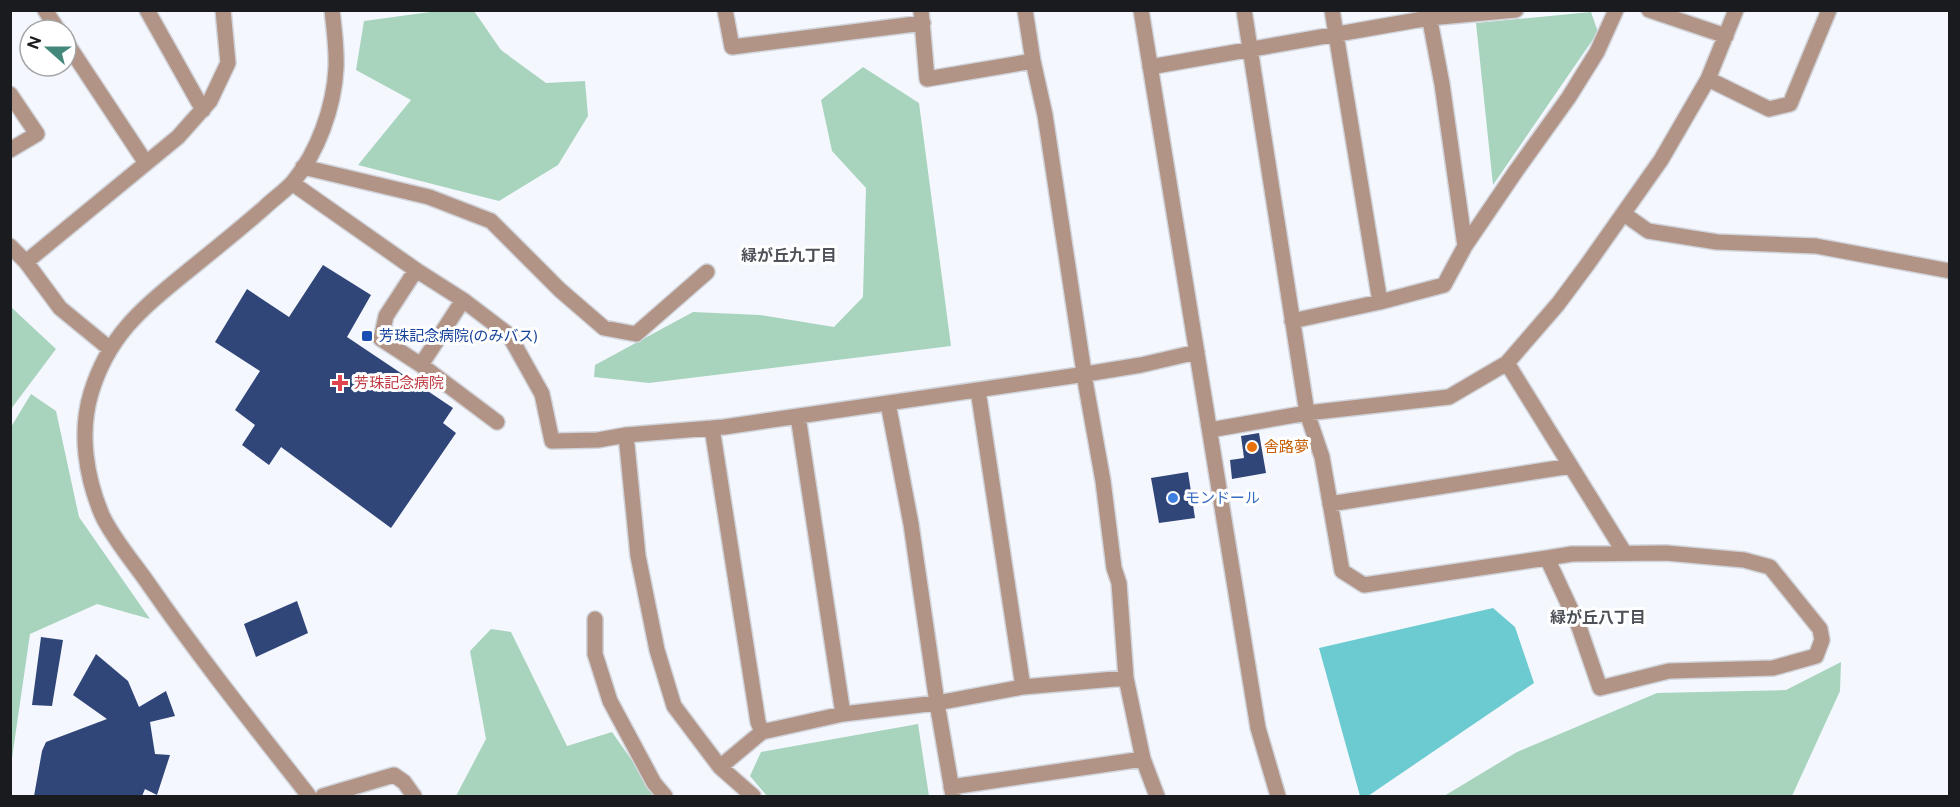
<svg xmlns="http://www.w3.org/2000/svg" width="1960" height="807" viewBox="0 0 1960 807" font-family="'Public Sans','Noto Sans JP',sans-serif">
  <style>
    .green { fill: #a8d4be }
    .water { fill: #6ccbd0 }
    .building { fill: #304578 }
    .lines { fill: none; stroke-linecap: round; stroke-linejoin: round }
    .minor-casing { stroke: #d1d4da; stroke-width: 18 }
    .minor { stroke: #b29487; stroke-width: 15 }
    .transit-dot { fill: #1a4fb4; stroke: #fff; stroke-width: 2 }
    .health-dot { fill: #e0444e; stroke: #fff; stroke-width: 2 }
    .food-dot { fill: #e8710a; stroke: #fff; stroke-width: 2 }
    .shop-dot { fill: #3f7fe0; stroke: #fff; stroke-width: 2 }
    .labels { text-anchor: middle; stroke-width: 6; stroke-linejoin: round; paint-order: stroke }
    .transit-label { font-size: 15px; fill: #164399; stroke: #fff; text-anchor: start }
    .health-label { font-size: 15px; fill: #be3a42; stroke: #fff; text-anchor: start }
    .food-label { font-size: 15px; fill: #c56008; stroke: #fff; text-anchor: start }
    .shop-label { font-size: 15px; fill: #366cbe; stroke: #fff; text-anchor: start }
    .neighbourhood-label { font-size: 16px; font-weight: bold; fill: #4e5158; stroke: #fff }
  </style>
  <rect width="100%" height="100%" fill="#f4f7fe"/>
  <path class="green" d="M445,10L474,11L501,50L546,83L585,81L588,116L558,165L499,201L358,165L411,100L356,70L364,21Z
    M1591,12L1598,32L1493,185L1476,23Z
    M863,67L919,103L951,346L649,383L594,377L595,365L693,312L760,315L834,327L863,297L866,188L832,151L821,100Z
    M11,307L56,349L11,409H10Z
    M31,394L56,411L79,517L150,619L97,604L30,634L11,765V427Z
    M491,629L511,632L567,746L612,732L657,796H456L486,739L470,651Z
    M1841,662L1840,691L1792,796H1444L1517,752L1657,693L1786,690Z
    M918,724L929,796H767L750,776L761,752Z"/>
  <path class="water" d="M1493,608L1515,627L1534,683L1368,796H1360L1319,648Z"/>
  <path class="building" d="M323,265L371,295L347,337L453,408L443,423L456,433L391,528L281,447L269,465L242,445L255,425L235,410L260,371L215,342L247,289L289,317Z
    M1259,433L1266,473L1232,479L1230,460L1244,458L1241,436Z
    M1188,472L1195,518L1159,523L1151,478Z
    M297,601L308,633L256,657L244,624Z
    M41,637L63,640L52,706L32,705Z
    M96,654L128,681L139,707L166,691L175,716L150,722L155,754L170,755L157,795L145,789L142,796H34L42,751L46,742L107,719L73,695Z"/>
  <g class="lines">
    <g class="minor-casing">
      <path id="minor" d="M45,10L58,30
        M147,10L203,110
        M725,10L732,47L923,23
        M921,10L927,79L1033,61
        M1025,10L1033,61L1045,115L1086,386L1103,481L1114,568L1119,583L1126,678L1143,759L1157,796
        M1141,10L1258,728L1278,796
        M1244,10L1307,413L1322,457L1342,571L1364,585L1547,558L1572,554L1666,553L1744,560L1770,567L1820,629L1822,640L1816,656L1773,668L1669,671L1600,688L1579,627L1547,558
        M1332,10L1380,302
        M1428,10L1442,84L1465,246
        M1649,10L1726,36
        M66,42L146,163
        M1150,67L1429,18L1516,10
        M1708,79L1769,109L1790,104L1829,10
        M10,94L37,134L10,150
        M303,167L429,197L491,221L560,290L604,328L636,334L707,272
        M292,183L416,270L463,300L509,335L542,394L552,441L598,440L626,435L724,427L1086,374L1141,365L1197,352
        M1624,214L1648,231L1717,242L1816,246L1950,271
        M10,246L26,262L60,308L110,349
        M26,262L178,137L210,101L228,63L223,10
        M416,270L386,316L381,339L421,365L463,300
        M1292,321L1380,302L1444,285L1465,246L1516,171L1569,97L1597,52L1616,10
        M1507,363L1624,552
        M421,365L497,422
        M978,390L1023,687
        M888,403L911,524L937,703L953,796
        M798,416L843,714
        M712,428L758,722L762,732
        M1210,430L1307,413L1449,397L1507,363L1558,304L1587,265L1661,160L1708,79L1736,10
        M626,435L638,556L657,650L674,706L720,767L753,796
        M1330,504L1571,466
        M595,619V654L610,701L654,783L665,796
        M720,767L762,732L843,714L937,703L1023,687L1126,678
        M951,787L1143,759
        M309,796C255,727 200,658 150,586C135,564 113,539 102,515C86,477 79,433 91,393C108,337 139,311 183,275C210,253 238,231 264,208C273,199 284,192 293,182C318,152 334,107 336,68C337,49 334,29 332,10
        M323,796L394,775L404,782L414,796"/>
    </g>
    <use href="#minor" class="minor"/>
  </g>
  <rect class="transit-dot" x="361" y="330" width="12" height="12" rx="3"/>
  <path class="health-dot" d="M337 374h6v6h6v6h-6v6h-6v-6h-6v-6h6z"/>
  <circle class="food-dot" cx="1252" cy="447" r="6"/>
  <circle class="shop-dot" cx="1173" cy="498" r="6"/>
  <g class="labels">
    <g class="transit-label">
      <text x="379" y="341">芳珠記念病院(のみバス)</text>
    </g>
    <g class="health-label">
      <text x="354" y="388">芳珠記念病院</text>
    </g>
    <g class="food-label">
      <text x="1264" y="452">舎路夢</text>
    </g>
    <g class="shop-label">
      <text x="1185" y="503">モンドール</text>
    </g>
    <g class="neighbourhood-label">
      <text x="789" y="261">緑が丘九丁目</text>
      <text x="1598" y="623">緑が丘八丁目</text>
    </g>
  </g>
  <rect width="1960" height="807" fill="none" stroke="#1a1b1f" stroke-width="24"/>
  <g transform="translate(48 48) rotate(291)"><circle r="28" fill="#ffffff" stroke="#a3a4a5" stroke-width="1.5"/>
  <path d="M0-4.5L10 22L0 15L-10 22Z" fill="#44887b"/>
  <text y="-9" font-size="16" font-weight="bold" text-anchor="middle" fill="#1a1b1f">N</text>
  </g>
</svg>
